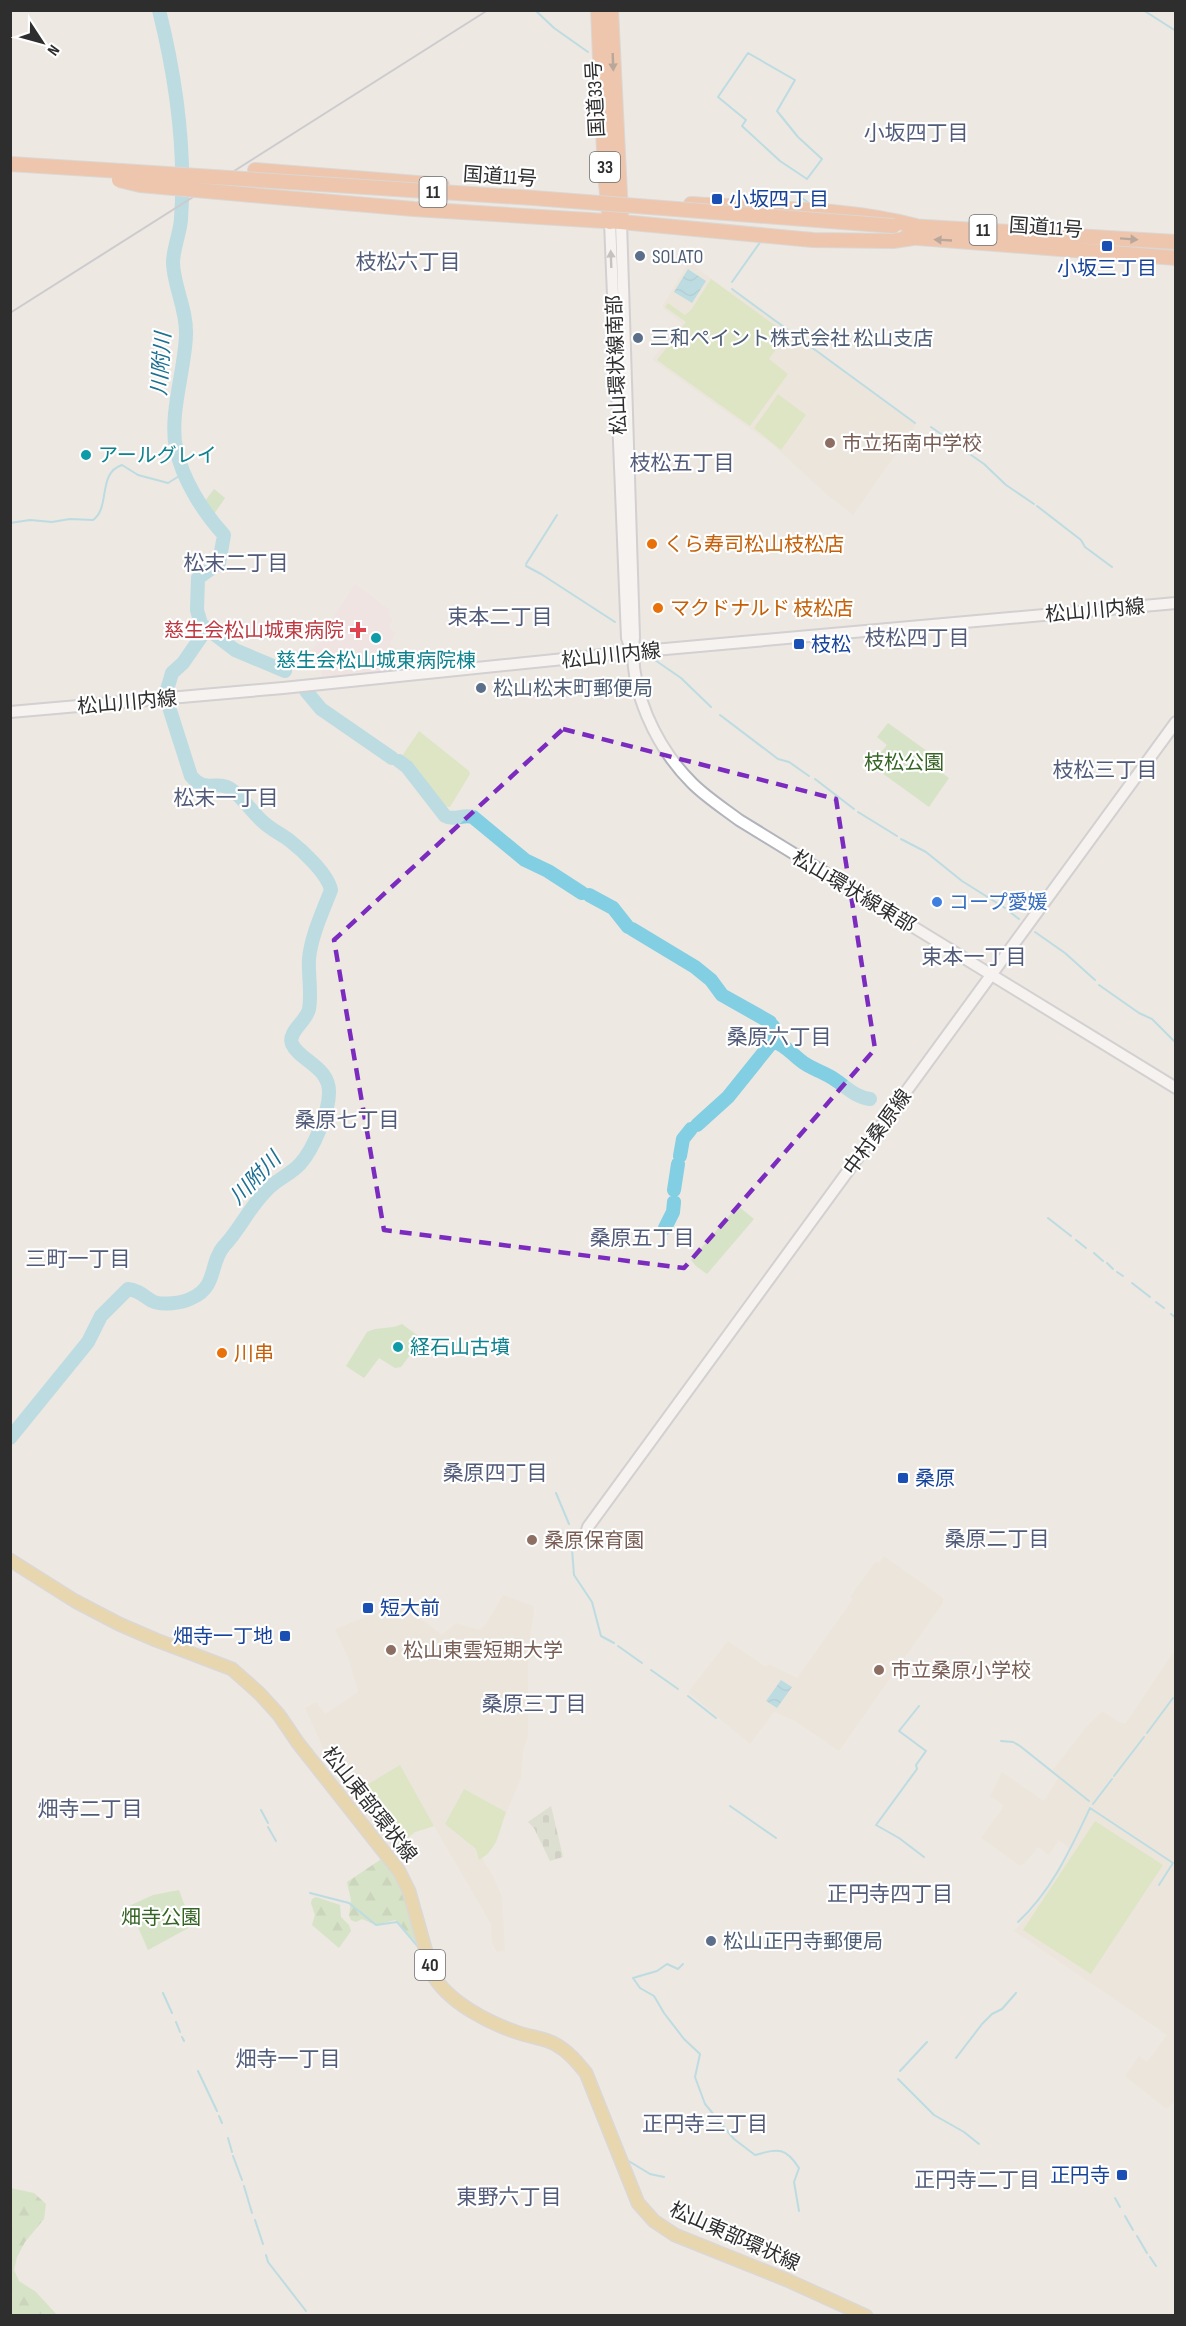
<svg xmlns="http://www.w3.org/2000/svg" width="1186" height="2326" viewBox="0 0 1186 2326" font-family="'Sofia Sans Condensed','Noto Sans JP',sans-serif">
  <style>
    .education { fill: #ece3d4 }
    .medical { fill: #f2e1e3 }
    .forest { fill: url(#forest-firs) }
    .cemetery { fill: url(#cemetery-stones) }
    .park { fill: #bbdda5 }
    .pitch { fill: #cbe3a2 }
    .water { fill: url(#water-waves) }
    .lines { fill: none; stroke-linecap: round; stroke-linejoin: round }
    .stream { stroke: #82cee2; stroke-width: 2 }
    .river { stroke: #82cee2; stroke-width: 14 }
    .secondary-casing { stroke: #b2b4bc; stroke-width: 14 }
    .primary-casing { stroke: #c4c4c4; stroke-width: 15 }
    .highway-casing { stroke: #c4c4c4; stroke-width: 16 }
    .secondary { stroke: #fff; stroke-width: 10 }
    .primary { stroke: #e2c272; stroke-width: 12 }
    .highway { stroke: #ed9d6d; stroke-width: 14 }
    .rail { stroke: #a5a8b5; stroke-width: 2 }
    .highway-bridge-casing { stroke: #c4c4c4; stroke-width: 16; stroke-linecap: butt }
    .highway-bridge { stroke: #ed9d6d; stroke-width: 14 }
    .oneway { fill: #7a5a47 }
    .oneway2 { fill: #969696 }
    .marked { fill: none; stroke: #7b2cbf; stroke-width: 4.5; stroke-dasharray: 12 8; stroke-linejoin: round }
    .transit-dot { fill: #1a4fb4; stroke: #fff; stroke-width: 2 }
    .service-dot { fill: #5c6f8a; stroke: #fff; stroke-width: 2 }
    .education-dot { fill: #8d6e63; stroke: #fff; stroke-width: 2 }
    .culture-dot { fill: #0f9aa8; stroke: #fff; stroke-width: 2 }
    .food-dot { fill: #e8710a; stroke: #fff; stroke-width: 2 }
    .health-dot { fill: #e0444e; stroke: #fff; stroke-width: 2 }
    .shop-dot { fill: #3f7fe0; stroke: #fff; stroke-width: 2 }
    .labels { text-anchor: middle; stroke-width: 4.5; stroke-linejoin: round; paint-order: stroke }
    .shield { fill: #fff; stroke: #6d6d6d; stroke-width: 1.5 }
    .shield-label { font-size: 18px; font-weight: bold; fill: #2e2e2e }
    .street-label { font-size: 20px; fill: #2e2e2e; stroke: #fff }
    .transit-label { font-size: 20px; fill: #164399; stroke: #fff; text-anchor: start }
    .service-label { font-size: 20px; fill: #4e5e75; stroke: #fff; text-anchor: start }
    .education-label { font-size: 20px; fill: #785e54; stroke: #fff; text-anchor: start }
    .culture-label { font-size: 20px; fill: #0d838f; stroke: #fff; text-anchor: start }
    .food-label { font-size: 20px; fill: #c56008; stroke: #fff; text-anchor: start }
    .health-label { font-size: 20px; fill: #be3a42; stroke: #fff; text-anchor: end }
    .park-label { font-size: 20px; fill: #356424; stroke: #fff }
    .shop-label { font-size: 20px; fill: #366cbe; stroke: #fff; text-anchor: start }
    .neighbourhood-label { font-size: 21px; fill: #525c7a; stroke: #fff }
    .water-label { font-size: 21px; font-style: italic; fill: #1d7092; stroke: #fff }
  </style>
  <defs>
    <pattern id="forest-firs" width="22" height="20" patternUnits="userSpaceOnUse" patternTransform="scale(1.5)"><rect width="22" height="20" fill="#bbdda5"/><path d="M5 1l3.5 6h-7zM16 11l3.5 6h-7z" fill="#a1be8e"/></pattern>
    <pattern id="cemetery-stones" width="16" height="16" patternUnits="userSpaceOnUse" patternTransform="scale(1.5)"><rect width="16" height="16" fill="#c9d5bb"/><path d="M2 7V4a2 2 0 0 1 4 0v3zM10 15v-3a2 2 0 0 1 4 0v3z" fill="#adb7a1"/></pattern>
    <pattern id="water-waves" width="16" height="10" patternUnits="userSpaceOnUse" patternTransform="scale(1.5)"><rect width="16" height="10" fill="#82cee2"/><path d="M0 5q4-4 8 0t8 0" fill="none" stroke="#71b1c2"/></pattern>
  </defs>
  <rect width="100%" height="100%" fill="#ede8e2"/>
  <path class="education" d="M689,262L728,291H734L916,425L853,515L825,493L773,445L653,360V358L682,323L663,308V305Z
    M884,1556L943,1598V1603L839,1751L795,1721L774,1712L750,1744L688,1692L728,1641L766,1667L769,1664L797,1678L853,1599L850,1597L876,1561L879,1563Z
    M503,1595L533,1606L534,1611L529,1644L536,1648L538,1656L529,1660L528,1665V1736L523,1752L521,1778L500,1828L497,1842L482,1858L493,1876L502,1897L505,1951L497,1952L492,1943L491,1924L434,1826L415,1832L391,1854L338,1785L339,1783L305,1708L316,1702L325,1714L358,1692L349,1660L335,1629L401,1603L442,1635L456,1623L480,1630L486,1624Z
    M1175,1650L1176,2100L1168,2108H1165L1125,2076L1139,2056L1147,2062L1167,2035L1014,1931L1040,1901L1072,1850L1059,1840L1049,1855L1038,1847L1026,1862L1020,1866L981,1838L1004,1806L990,1796L1002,1772L1044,1801L1059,1777L1052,1771L1086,1727L1102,1711L1119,1722L1125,1724Z"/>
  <path class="medical" d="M355,584L390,610L387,615L393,619L388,627L396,633L389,644L408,657L409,669L322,678L321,668L312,669L303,660L309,655Z"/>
  <path class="forest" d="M383,1858C395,1873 419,1926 417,1943L395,1920L376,1925L362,1919L356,1922L351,1920L349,1916L351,1900L347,1882Z
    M316,1897L340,1905L341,1917L349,1925L351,1931L339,1948L312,1925L315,1915L311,1903L312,1899Z
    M10,2188L34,2193L46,2204L44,2219L25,2242L17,2257L14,2270L19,2281L36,2292L57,2315H11Z"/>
  <path class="cemetery" d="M551,1806L563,1857L550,1861L534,1828L528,1822Z"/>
  <path class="park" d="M214,489L225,498L214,514L205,501Z
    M888,723L931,754L926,762L949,778L929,807L871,765L887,745L877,737Z
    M738,1206L754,1219L707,1274L696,1266L691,1260Z
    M402,1324L422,1339L401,1367L395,1368L379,1358L364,1378L346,1366L367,1332C378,1326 391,1330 402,1324Z
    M179,1890L192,1926L148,1950L129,1906L153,1895Z"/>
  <path class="pitch" d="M711,279L787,334L769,359L788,374L750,426L657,360L686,322L665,307L668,303L685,315L691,310Z
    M778,394L806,415L781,450L754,428Z
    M419,731L469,771L470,774L450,807C435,807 412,768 402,756Z
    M400,1765L434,1826L415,1832L397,1846L363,1787Z
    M464,1789L506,1812C499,1830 498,1850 479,1860L476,1849L445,1824Z
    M1095,1821L1163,1865L1091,1974L1023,1930Z"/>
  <path class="water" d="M688,269L706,281L692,303L674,292Z
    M781,1680L792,1687L777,1708L766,1701Z"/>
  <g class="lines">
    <path class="stream" d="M535,10L554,28L588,52
      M1143,10L1176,31
      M748,53L795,80L777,111L798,137L822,159L807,179L780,161L742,126L746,120L718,97Z
      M798,195L810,204
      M732,282L761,241
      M732,289L915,423
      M931,427L984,464L1006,485L1034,504
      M1037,506L1081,540L1085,547L1112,567
      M10,523L30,520L52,522L70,519L93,520C111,507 97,473 122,465L138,475L168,483L184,473
      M526,564L557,515
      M526,566L541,574L615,622
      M652,658L681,678L711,707
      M720,715L778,759L789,762L809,776
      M815,779L854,809
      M858,812L897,836
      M901,839L926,852L962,881L1005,908
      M1010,912L1019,919
      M1035,932L1065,953L1095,980
      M1099,985L1139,1013L1152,1019L1176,1043
      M1048,1218L1071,1236
      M1076,1240L1086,1248
      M1094,1253L1103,1261
      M1107,1263L1113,1269
      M1117,1272L1123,1276
      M1132,1283L1150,1297
      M1156,1302L1164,1308
      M1171,1314L1176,1318
      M556,1493L569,1524
      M572,1549L574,1575L592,1602L601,1636L614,1643
      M618,1646L642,1663
      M651,1670L678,1689
      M1175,1695H1176
      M688,1696L716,1718
      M919,1706L899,1731L926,1751L916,1765L917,1769L876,1825L899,1838L924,1857
      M1147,1733L1173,1698
      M1001,1741L1013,1742L1020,1746L1089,1801
      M1114,1776L1144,1737
      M1093,1804L1112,1779
      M730,1806L776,1838
      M261,1810L268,1823
      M268,1827L276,1841
      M310,1893L349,1903L376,1925L397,1922L420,1949
      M1018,1922C1052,1890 1070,1850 1090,1808L1173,1863L1159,1885
      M683,1964L678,1969L667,1964L657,1971L633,1978L640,1988L654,1996L664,2013L684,2039L700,2054L695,2077L705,2104L734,2139L755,2155C778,2149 785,2146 799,2168L794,2182L799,2211
      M163,1993L172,2013
      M176,2022L180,2032
      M182,2037L184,2041
      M956,2058L982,2024L992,2014L1002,2009L1016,1993
      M198,2071L217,2111
      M900,2071L927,2042
      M898,2079L934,2115L964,2132L979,2144
      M219,2116L222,2123
      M228,2138L232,2152
      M233,2156L242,2180
      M627,2160L650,2174L664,2177
      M244,2186L252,2213
      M1115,2198L1120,2207
      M1125,2216L1133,2230
      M255,2220L263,2244
      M1137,2236L1147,2253
      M266,2255L268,2262L306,2311
      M1150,2257L1156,2266"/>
    <path class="river" d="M159,10C176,78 186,149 181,219C180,234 173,248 173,263C174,288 187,309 186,335C185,369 169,415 176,448C182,479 203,512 224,535L219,563L198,578L197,610L201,624V637L183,663L172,673L167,690
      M201,624L235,650L285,671
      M306,691L321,709L392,758
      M399,761L407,767L445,816C454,821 463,814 473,817L525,860L548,871L582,893
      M589,895L613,908L628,927
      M632,929L695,967L711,980L722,995L770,1022
      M773,1041C785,1045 790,1052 800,1060C809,1068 819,1070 829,1076C844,1084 853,1097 870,1099
      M697,1125L728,1097L773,1041V1026
      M680,1156L683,1139L691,1129
      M674,1190L678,1164
      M665,1228L673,1212L674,1202
      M10,1438L88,1342L101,1316L128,1289C138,1290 144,1296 152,1301C161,1306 183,1303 192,1298C218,1286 209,1263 224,1246C240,1229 249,1208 265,1192C275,1180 290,1175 300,1164C313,1150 329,1112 329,1093C330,1067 300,1061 292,1044C287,1032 307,1021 309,1009C312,993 308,975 309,959C311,936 323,911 331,890C328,874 302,850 289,840C281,834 270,829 262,821C251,811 242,796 229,788C216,780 206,794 191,776L168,704"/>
    <g class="secondary-casing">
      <path id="secondary" d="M610,222L627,638L632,652
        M621,222L634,637C628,689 656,747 692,783C706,797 723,808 739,820L1176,1088
        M10,712L283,688L632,652L1176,603
        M583,1543L588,1527L1176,722"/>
    </g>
    <g class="primary-casing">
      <path id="primary" d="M10,1560L75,1601L119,1624L156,1640L232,1669L260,1694L279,1715L298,1743L399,1871L409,1891L432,1973C447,2002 489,2023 519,2033C531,2037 544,2038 555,2044C568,2051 577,2062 586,2073L638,2203L654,2221L675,2235L787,2280L866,2316"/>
    </g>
    <g class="highway-casing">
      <path id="highway" d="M598,10L605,175L610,222
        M611,10L621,215
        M10,164L121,171
        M255,170L442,185
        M252,195L414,209L621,222L813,240L893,241L913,238
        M691,204C766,209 843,207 916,226
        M908,226L1176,242
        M906,237L1176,258"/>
    </g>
    <use href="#secondary" class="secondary"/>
    <use href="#primary" class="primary"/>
    <use href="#highway" class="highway"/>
    <path class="rail" d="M10,313L488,10"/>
    <g class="highway-bridge-casing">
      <path id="highway-bridge" d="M121,171L534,198L894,226
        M119,180L140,185L252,195"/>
    </g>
    <use href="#highway-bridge" class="highway-bridge"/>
  </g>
  <defs><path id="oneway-solid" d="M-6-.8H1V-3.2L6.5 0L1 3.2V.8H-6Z" transform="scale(1.5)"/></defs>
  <g class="oneway">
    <use href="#oneway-solid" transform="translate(613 62) rotate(88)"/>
    <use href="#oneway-solid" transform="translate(1129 239) rotate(4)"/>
    <use href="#oneway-solid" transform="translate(943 240) rotate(-177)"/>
  </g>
  <use class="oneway2" href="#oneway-solid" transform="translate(611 259) rotate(-92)"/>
  <path d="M0 0H1186V2326H0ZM563,729L836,799L875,1049L684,1268L384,1230L334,940Z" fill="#ede8e2" fill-opacity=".55" fill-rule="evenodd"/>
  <path class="marked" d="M563,729L836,799L875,1049L684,1268L384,1230L334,940Z"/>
  <g class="transit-dot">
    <rect x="711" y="193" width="12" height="12" rx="3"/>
    <rect x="1101" y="240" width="12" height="12" rx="3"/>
    <rect x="793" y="638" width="12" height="12" rx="3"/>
    <rect x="897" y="1472" width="12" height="12" rx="3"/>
    <rect x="362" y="1602" width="12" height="12" rx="3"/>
    <rect x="279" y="1630" width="12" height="12" rx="3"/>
    <rect x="1116" y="2169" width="12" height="12" rx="3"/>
  </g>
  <g class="service-dot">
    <circle cx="640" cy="256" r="6"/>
    <circle cx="638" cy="338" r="6"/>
    <circle cx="481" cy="688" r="6"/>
    <circle cx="711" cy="1941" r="6"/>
  </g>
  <g class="education-dot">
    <circle cx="830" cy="443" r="6"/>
    <circle cx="532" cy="1540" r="6"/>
    <circle cx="391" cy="1650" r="6"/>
    <circle cx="879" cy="1670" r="6"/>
  </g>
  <g class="culture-dot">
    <circle cx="86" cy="455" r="6"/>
    <circle cx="376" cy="638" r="6"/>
    <circle cx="398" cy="1347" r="6"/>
  </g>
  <g class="food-dot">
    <circle cx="652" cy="544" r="6"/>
    <circle cx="658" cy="608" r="6"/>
    <circle cx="222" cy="1353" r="6"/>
  </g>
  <path class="health-dot" d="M355 621h6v6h6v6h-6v6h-6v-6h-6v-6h6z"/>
  <circle class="shop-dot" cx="937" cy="902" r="6"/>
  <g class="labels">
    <g class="shield">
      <rect x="590" y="152" width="30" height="30" rx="4.5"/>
      <rect x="419.5" y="177" width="27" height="30" rx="4.5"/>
      <rect x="969.5" y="215" width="27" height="30" rx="4.5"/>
      <rect x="415" y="1950" width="30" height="30" rx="4.5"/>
    </g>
    <g class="shield-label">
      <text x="605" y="173">33</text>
      <text x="433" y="198">11</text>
      <text x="983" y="236">11</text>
      <text x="430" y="1971">40</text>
    </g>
    <g class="street-label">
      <text transform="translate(595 99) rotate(-93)" y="7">国道33号</text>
      <text transform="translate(500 176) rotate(4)" y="7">国道11号</text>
      <text transform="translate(1046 227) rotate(4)" y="7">国道11号</text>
      <text transform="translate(616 365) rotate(-92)" y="7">松山環状線南部</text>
      <text transform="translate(1095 610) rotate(-5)" y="7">松山川内線</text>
      <text transform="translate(611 655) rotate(-6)" y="7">松山川内線</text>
      <text transform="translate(127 702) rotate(-5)" y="7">松山川内線</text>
      <text transform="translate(854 891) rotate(31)" y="7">松山環状線東部</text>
      <text transform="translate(877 1132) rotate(-54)" y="7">中村桑原線</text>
      <text transform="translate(370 1804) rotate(52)" y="7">松山東部環状線</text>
      <text transform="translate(735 2236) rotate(24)" y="7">松山東部環状線</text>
    </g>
    <g class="transit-label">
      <text x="729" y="206">小坂四丁目</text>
      <text x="1107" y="275" text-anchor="middle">小坂三丁目</text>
      <text x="811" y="651">枝松</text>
      <text x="915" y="1485">桑原</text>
      <text x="380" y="1615">短大前</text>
      <text x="273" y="1643" text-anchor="end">畑寺一丁地</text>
      <text x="1110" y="2182" text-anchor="end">正円寺</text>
    </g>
    <g class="service-label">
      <text x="652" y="263">SOLATO</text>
      <text x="650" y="345">三和ペイント株式会社 松山支店</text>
      <text x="493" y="695">松山松末町郵便局</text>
      <text x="723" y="1948">松山正円寺郵便局</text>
    </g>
    <g class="education-label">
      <text x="842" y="450">市立拓南中学校</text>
      <text x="544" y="1547">桑原保育園</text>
      <text x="403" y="1657">松山東雲短期大学</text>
      <text x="891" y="1677">市立桑原小学校</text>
    </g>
    <g class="culture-label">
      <text x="98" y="462">アールグレイ</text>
      <text x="376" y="667" text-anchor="middle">慈生会松山城東病院棟</text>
      <text x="410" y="1354">経石山古墳</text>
    </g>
    <g class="food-label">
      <text x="664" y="551">くら寿司松山枝松店</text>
      <text x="670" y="615">マクドナルド 枝松店</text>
      <text x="234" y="1360">川串</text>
    </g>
    <g class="health-label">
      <text x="344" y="637">慈生会松山城東病院</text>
    </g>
    <g class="park-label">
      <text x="904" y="769">枝松公園</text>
      <text x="161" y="1924">畑寺公園</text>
    </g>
    <g class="shop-label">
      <text x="949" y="909">コープ愛媛</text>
    </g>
    <g class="neighbourhood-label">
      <text x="916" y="140">小坂四丁目</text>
      <text x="408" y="269">枝松六丁目</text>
      <text x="682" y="470">枝松五丁目</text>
      <text x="236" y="570">松末二丁目</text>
      <text x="500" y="624">束本二丁目</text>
      <text x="917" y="645">枝松四丁目</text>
      <text x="1105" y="777">枝松三丁目</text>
      <text x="226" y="805">松末一丁目</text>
      <text x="974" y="964">束本一丁目</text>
      <text x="779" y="1044">桑原六丁目</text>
      <text x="347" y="1127">桑原七丁目</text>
      <text x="642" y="1245">桑原五丁目</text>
      <text x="78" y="1266">三町一丁目</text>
      <text x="495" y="1480">桑原四丁目</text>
      <text x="997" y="1546">桑原二丁目</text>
      <text x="534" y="1711">桑原三丁目</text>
      <text x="90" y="1816">畑寺二丁目</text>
      <text x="890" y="1901">正円寺四丁目</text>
      <text x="288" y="2066">畑寺一丁目</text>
      <text x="705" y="2131">正円寺三丁目</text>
      <text x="977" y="2187">正円寺二丁目</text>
      <text x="509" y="2204">東野六丁目</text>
    </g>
    <g class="water-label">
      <text transform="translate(161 364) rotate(-86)" y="7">川附川</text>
      <text transform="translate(255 1178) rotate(-46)" y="7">川附川</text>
    </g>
  </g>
  <rect width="1186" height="2326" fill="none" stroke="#2e2e2e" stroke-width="24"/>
  <g transform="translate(42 42) rotate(126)" stroke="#ffffff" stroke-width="4.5" paint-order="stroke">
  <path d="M0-4.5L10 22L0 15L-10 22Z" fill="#2e2e2e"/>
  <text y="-9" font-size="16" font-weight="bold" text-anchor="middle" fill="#2e2e2e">N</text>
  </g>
</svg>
